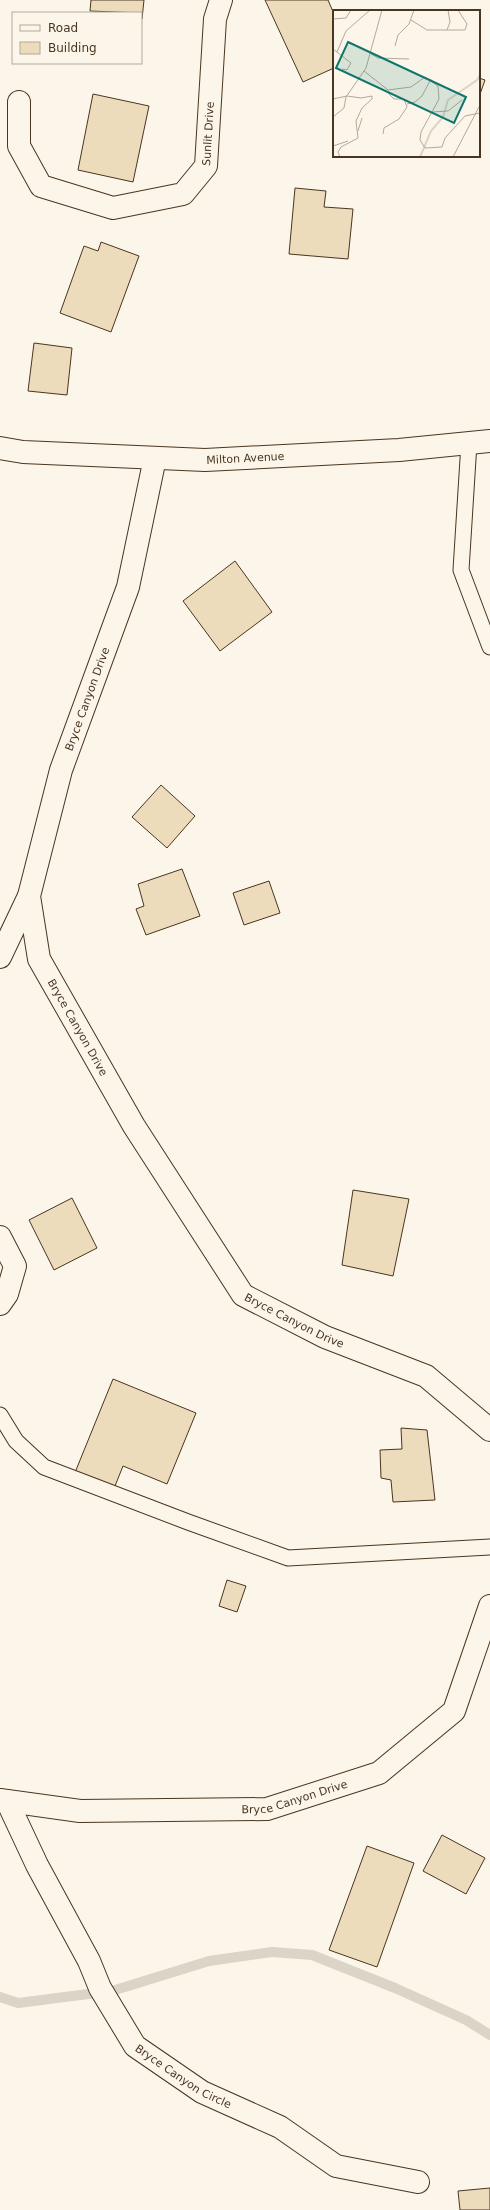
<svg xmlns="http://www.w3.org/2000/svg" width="490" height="2210" viewBox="0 0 490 2210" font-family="'DejaVu Sans',sans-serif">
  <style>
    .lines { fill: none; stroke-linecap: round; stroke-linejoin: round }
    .stream { stroke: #dcd4c6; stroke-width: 10 }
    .building { fill: #ecdcbc; stroke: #4a3520 }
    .service-casing { stroke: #4a3520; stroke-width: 17 }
    .minor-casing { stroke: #4a3520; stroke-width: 24 }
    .service { stroke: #fbf6e9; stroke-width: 15 }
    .minor { stroke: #fbf6e9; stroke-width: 22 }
    .labels { text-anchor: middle; stroke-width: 3; stroke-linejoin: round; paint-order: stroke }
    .street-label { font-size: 11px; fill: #4a3520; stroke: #fbf6e9 }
    .inset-river { fill: none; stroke: #dcd4c6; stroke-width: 2 }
    .inset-road { fill: none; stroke: #b4a999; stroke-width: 1 }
    .view { fill: #0f766e; fill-opacity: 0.15; stroke: #0f766e; stroke-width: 2 }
    .inset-edge { fill: none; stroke: #4a3520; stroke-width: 2 }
  </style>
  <rect width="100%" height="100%" fill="#fbf6e9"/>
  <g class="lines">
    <path class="stream" d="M0,1997L18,2003L112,1991L209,1961L272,1952L312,1955L395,1988L466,2020L490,2035"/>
  </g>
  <path class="building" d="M91,0H144L142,19L141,13L90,11Z
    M265,0H328L334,14V68L303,82Z
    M479,78L485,80L479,97Z
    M93,94L149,106L133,182L78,170Z
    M295,188L326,191L324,207L353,209L348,259L289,254Z
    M101,242L139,256L111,332L60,313L84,246L98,251Z
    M34,343L72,348L67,395L28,391Z
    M235,561L272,612L220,651L183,601Z
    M161,785L195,816L167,848L132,817Z
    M182,869L200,916L146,935L136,909L144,906L138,884Z
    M269,881L280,913L244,925L233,893Z
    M353,1190L409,1199L393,1276L342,1265Z
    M72,1198L97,1248L54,1270L29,1220Z
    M113,1379L196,1413L167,1484L123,1466L113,1491L74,1475Z
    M401,1428L427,1430L435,1500L393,1502L391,1480L381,1478L380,1450L402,1449Z
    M227,1580L246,1586L237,1612L219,1606Z
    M442,1835L485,1858L466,1894L423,1871Z
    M367,1846L414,1863L377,1967L329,1950Z
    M490,2188V2210H460L458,2191Z"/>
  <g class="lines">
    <g class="service-casing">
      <path id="service" d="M469,443L461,570L490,647
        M0,1415L16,1441L44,1467L188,1522L288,1558L490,1547"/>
    </g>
    <g class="minor-casing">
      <g id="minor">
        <path id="s1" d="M19,102V146L41,186L113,208L183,194L206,166L215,19L221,0"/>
        <path id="s2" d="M0,448L23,452L205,460L399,450L490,441"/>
        <path id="s3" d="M155,458L128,587L61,770L29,896L39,959L134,1126L243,1295L325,1337L426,1376L490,1430"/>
        <path d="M0,957L29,896"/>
        <path d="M0,1237L15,1266L7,1294L0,1304"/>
        <path id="s4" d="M0,1800L80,1811L267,1809L379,1773L454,1711L490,1606"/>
        <path id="s5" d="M7,1801L37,1865L89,1961L100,1988L135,2046L202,2092L280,2127L336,2166L418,2182"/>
      </g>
    </g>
    <use href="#service" class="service"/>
    <use href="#minor" class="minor"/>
  </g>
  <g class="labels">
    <g class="street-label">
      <text dy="4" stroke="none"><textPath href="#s1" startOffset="305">Sunlit Drive</textPath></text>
      <text dy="4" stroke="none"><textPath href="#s2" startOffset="246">Milton Avenue</textPath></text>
      <text transform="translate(87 699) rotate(-70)" y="4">Bryce Canyon Drive</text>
      <text dy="4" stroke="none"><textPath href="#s3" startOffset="599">Bryce Canyon Drive</textPath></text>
      <text dy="4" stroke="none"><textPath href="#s3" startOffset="971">Bryce Canyon Drive</textPath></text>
      <text dy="4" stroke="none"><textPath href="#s4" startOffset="297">Bryce Canyon Drive</textPath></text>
      <text dy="4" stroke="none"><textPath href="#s5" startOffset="334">Bryce Canyon Circle</textPath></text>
    </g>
  </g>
  <g transform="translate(333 10)">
    <rect width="147" height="147" fill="#fbf6e9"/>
    <path class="inset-river" d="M87,147L98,121L110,107L115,90L144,70L147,65"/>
    <path class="inset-road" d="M0,9L13,8L18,0M78,10L94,20H132L134,14L125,0M114,20L117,12L115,0M62,36L65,25L76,14L81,0M0,39L18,53L14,60L9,59M4,42L13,21L37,0M38,44L45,48L76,49M31,61L55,80L78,77L92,67L105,76L106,89L88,122L87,130L92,138L109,137L112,128L132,106L147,103M0,89L14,86L28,88L39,86V89L29,98L23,111L25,128L8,137L5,142L7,147M74,94L82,92L89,86L98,69M99,102L115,101L129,90M0,107L11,98L13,87L33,58L49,0M25,121L29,108M50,124L51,118L66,109L74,97L71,89H61L52,80M0,136L15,131M120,147L147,95"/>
    <path class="view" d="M15,32L133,87L121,113L3,58Z"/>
    <rect width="147" height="147" class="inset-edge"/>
  </g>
  <rect x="12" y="12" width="130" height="52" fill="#fbf6e9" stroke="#b4a999"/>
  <rect x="20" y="25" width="20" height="6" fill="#fbf6e9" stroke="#b4a999"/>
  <text x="48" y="32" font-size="12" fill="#4a3520">Road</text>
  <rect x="20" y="42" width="20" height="12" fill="#ecdcbc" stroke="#b4a999"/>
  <text x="48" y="52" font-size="12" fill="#4a3520">Building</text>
</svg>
